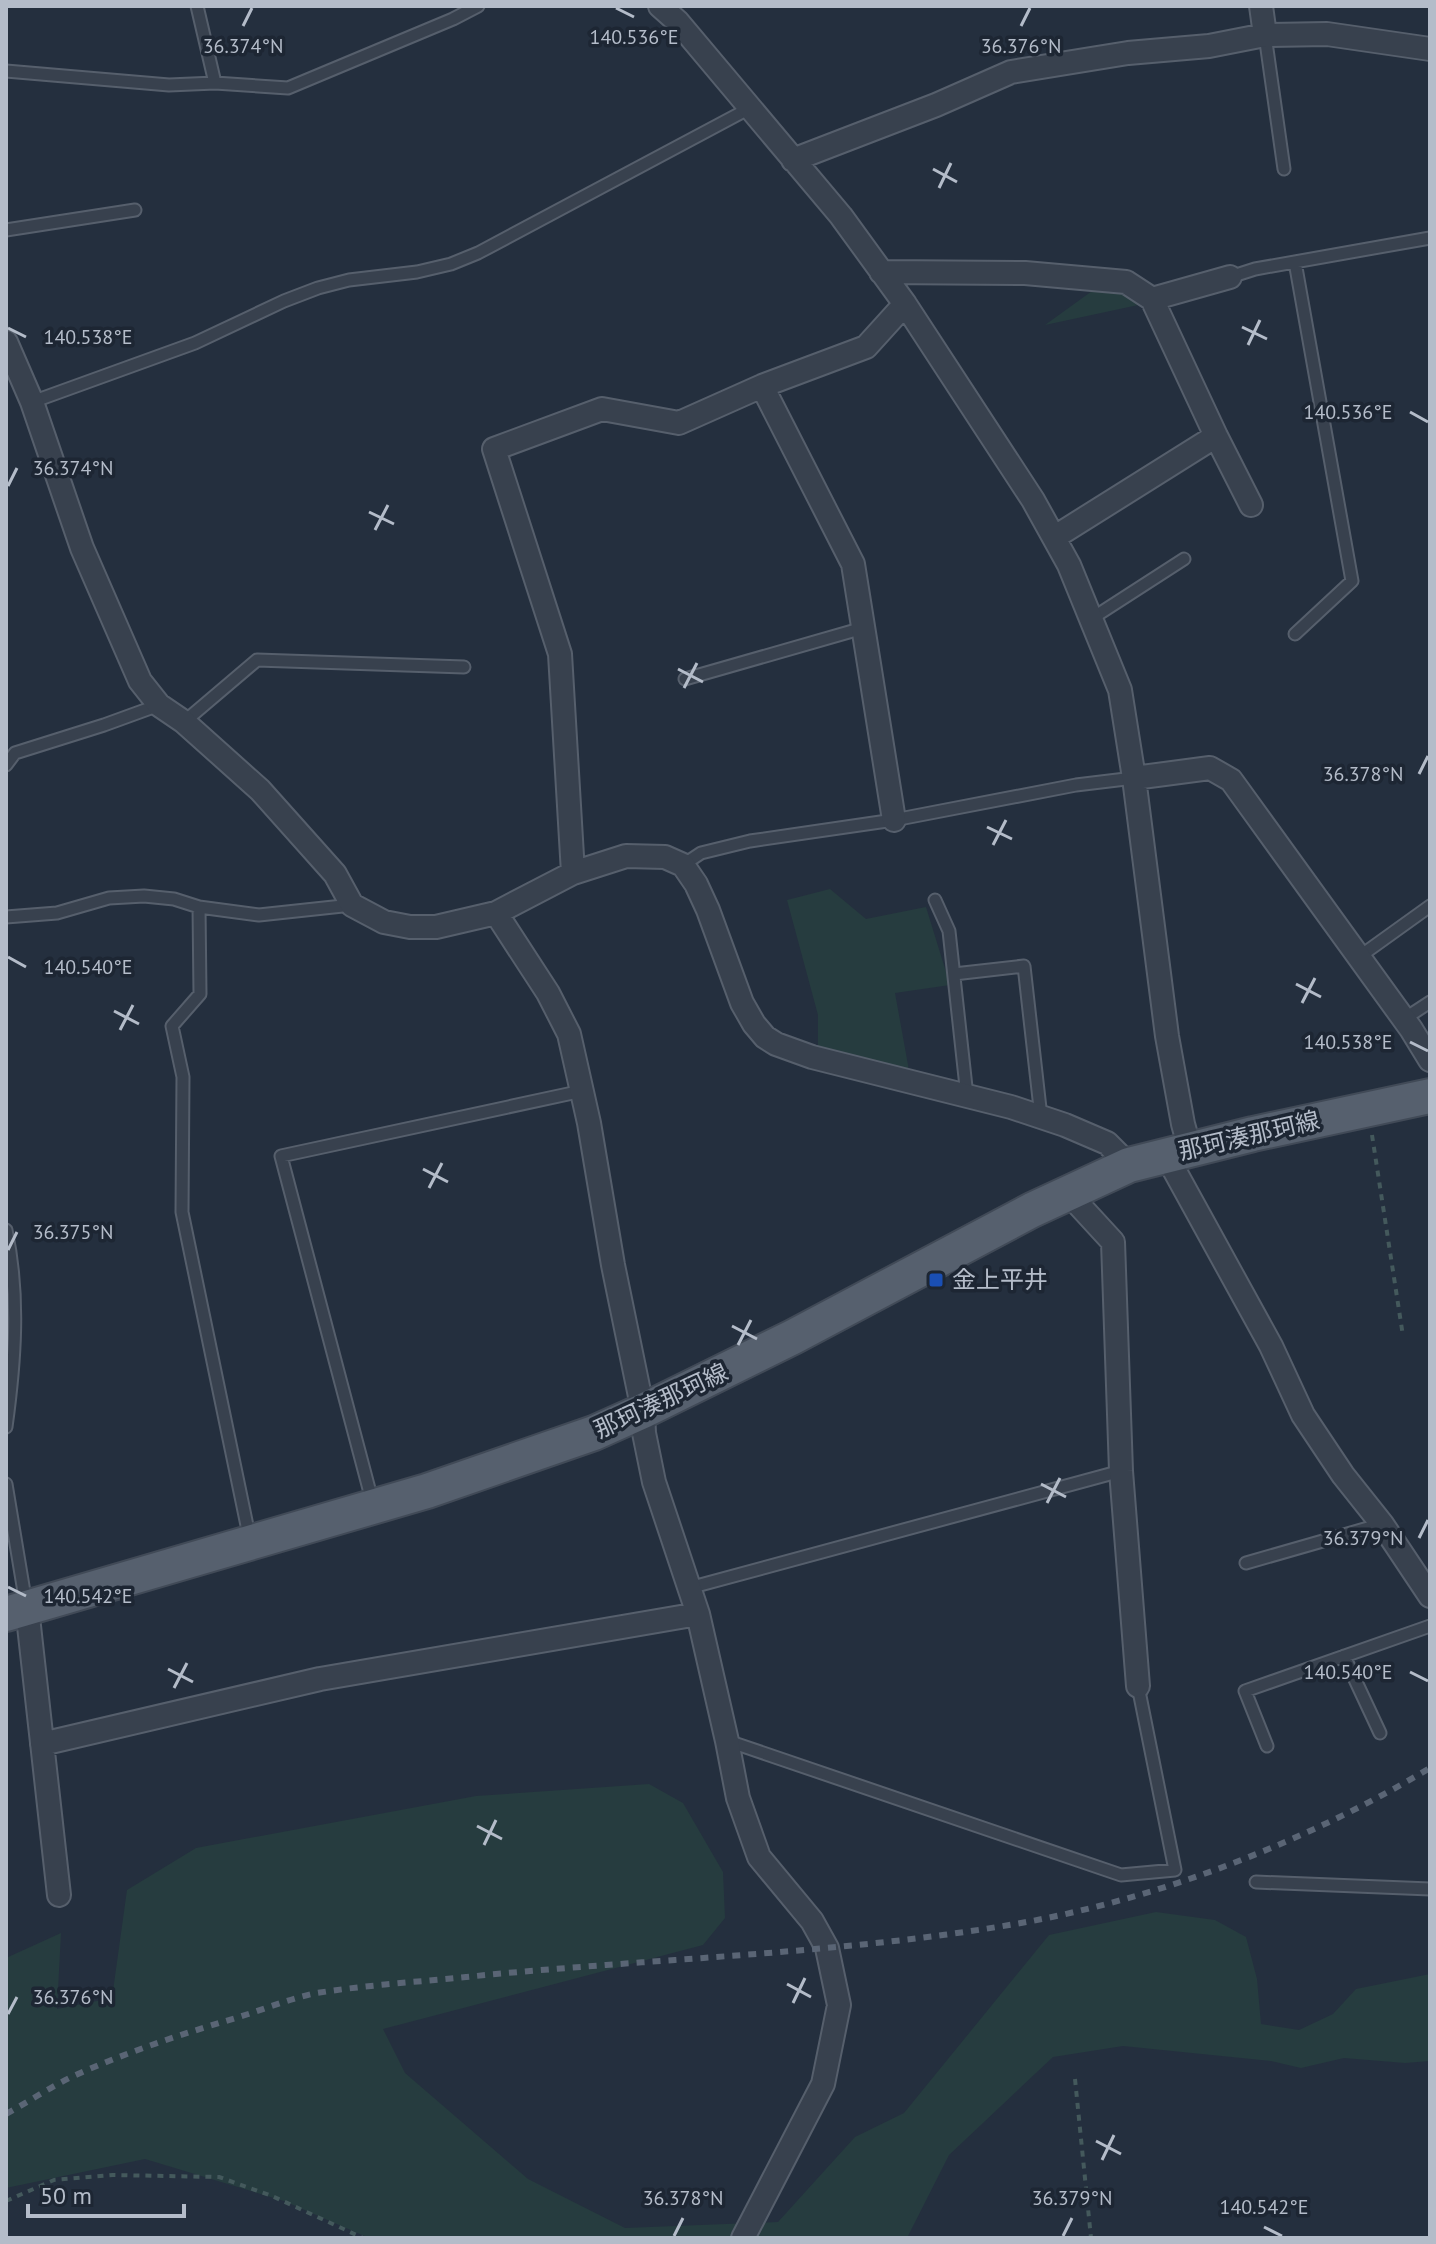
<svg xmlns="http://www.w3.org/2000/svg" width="1436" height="2244" viewBox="0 0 1436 2244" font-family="'PT Sans','Noto Sans JP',sans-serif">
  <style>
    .green { fill: #263c3f }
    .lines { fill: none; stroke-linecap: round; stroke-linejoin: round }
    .lane-casing { stroke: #565f6c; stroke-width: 15 }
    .street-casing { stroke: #565f6c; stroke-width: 26 }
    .primary-casing { stroke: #414a57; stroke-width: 38 }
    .path { stroke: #44595c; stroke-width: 4; stroke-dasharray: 6 6; stroke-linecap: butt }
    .lane { stroke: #38414e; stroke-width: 11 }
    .street { stroke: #38414e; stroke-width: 22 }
    .primary { stroke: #56606e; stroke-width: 34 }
    .rail { stroke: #5a6575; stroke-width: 6; stroke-dasharray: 8 8; stroke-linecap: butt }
    .ticks { fill: none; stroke: #b4bcc9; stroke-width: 3 }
    .transit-dot { fill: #1a4fb4; stroke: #1d2633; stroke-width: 3 }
    .labels { text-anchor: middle; stroke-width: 7; stroke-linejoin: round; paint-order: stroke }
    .street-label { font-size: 24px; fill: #b4bcc9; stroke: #1d2633 }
    .poi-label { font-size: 24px; fill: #b4bcc9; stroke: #1d2633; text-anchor: start }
    .ticks-label { font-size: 20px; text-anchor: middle; fill: #b4bcc9; stroke: #1d2633; stroke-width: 7; stroke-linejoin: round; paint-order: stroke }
  </style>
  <rect width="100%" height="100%" fill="#242f3e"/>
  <path class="green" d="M1099,286L1125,288L1143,304L1045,325Z
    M830,889L866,919L926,907L950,985L895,993L910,1076L818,1054V1015L787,900Z
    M649,1784L683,1803L723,1872L725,1918L703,1945L383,2029L405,2073L528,2179L625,2228L778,2222L855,2137L904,2113L1049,1935L1156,1912L1215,1920L1246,1937L1257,1979L1261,2024L1299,2030L1333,2014L1356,1989L1430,1974V2061L1405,2063L1344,2058L1301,2068L1271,2061L1123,2046L1053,2057L949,2155L907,2238H369L284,2201L145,2159L6,2188V1958L61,1933L57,2009L112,1998L127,1890L196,1848L476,1796Z"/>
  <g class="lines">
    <g class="lane-casing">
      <path id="lane" d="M197,6L215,83
        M1265,35L1284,169
        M6,71L169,85L215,83L288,88L453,19L478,6
        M6,230L135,210
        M1295,262L1352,581L1295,634
        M1230,277L1255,269L1430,238
        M32,402L195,343L284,301L318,288L349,280L417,272L451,264L478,253L750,108
        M1091,619L1184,559
        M685,679L863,628
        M184,722L257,660L464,667
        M6,765L15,753L104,725L159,705
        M683,865L701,853L750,841L894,820L1076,785L1134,778
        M935,900L949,931L967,1096
        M199,907L200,994L172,1026L183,1077L182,1212L250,1540
        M6,917L57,913L109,898L144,896L174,899L199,907L259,915L352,905
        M1359,957L1430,906
        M954,974L1024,966L1041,1117
        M1404,1019L1430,1002
        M6,1230C20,1295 15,1362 6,1427
        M6,1484L26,1604
        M373,1504L281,1156L582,1091
        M1246,1563L1382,1524
        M689,1588L1121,1471
        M1344,1656L1380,1733
        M728,1741L1121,1875L1175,1870L1138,1686
        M1267,1746L1245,1691L1430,1626
        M1256,1882L1430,1889"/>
    </g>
    <g class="street-casing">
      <path id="street" d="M660,6L678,22L841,216L905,304L1033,500L1069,565L1120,690L1134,778L1167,1036L1183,1124L1190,1149
        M1261,6L1265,35
        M793,160L936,105L1011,72L1128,53L1209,46L1265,35L1327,34L1430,49
        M881,272L1025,273L1126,282L1152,299L1230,277
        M1152,299L1216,436L1251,505
        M6,342L32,402L82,548L140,681L159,705L184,722L260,790L335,874L352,905L384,922L410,927H436L496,913L573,873L626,856L665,857L683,865L696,884L708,910L742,1003L754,1024L765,1037L776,1044L812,1057L1011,1107L1065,1125L1107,1143L1129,1165
        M762,386L853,564L894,820
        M1055,537L1216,436
        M1134,778L1210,768L1231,780L1411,1029L1430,1060
        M573,873L560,654L494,449L602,409L679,423L762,386L866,347L905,304
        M496,913L548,993L569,1034L589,1123L613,1265L643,1411L644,1433L654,1482L698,1614L727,1741L738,1798L759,1857L812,1921L827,1948L839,2005L823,2084L743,2238
        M1166,1155L1271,1346L1303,1415L1343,1475L1382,1524L1430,1596
        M1068,1193L1113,1242L1121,1471L1138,1686
        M27,1608L59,1895
        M42,1744L320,1679L698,1614"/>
    </g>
    <g class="primary-casing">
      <path id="primary" d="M6,1614L427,1491L594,1433L643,1411L793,1337L1032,1210L1129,1165L1253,1134L1430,1096"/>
    </g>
    <path class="path" d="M1372,1135L1403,1336
      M1075,2079L1091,2238
      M6,2201L54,2180L113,2175L219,2177L272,2196L363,2238"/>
    <use href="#lane" class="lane"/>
    <use href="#street" class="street"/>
    <use href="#primary" class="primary"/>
    <path class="rail" d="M6,2114C30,2101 53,2085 78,2074C130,2051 185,2033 239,2017C265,2009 291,1998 317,1993C366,1985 417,1982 466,1977C651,1958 838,1955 1021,1923C1161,1898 1308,1841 1430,1768"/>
  </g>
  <path class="ticks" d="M616,8L634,17M243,26L252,8M1021,26L1030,8M933,169L957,182M939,188L951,163M1242,327L1267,339M8,328L26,337M1248,345L1260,320M1410,412L1428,422M8,486L17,468M369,512L394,524M375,530L388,505M678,669L703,682M684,688L697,663M1419,774L1428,756M987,827L1012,839M993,845L1006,820M8,957L26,967M1296,984L1321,997M1302,1003L1315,978M114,1011L139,1024M120,1030L133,1005M1410,1042L1428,1051M423,1169L448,1182M429,1188L442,1163M8,1250L17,1232M732,1326L757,1339M738,1345L751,1320M1041,1484L1066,1497M1047,1503L1060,1478M1419,1538L1428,1520M8,1587L26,1596M168,1669L193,1682M1410,1672L1428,1681M174,1688L187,1663M477,1826L502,1839M484,1845L496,1820M787,1984L811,1997M793,2003L805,1978M8,2014L17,1997M1096,2141L1121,2154M1102,2160L1114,2135M1264,2227L1282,2236M674,2236L683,2218M1063,2236L1072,2218"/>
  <rect class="transit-dot" x="928" y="1272" width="16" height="16" rx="4"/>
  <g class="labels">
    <g class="street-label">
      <text transform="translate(1249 1136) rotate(-13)" y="8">那珂湊那珂線</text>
      <text transform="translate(661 1401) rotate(-25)" y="8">那珂湊那珂線</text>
    </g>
    <g class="poi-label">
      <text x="952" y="1288">金上平井</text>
    </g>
  </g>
  <g class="ticks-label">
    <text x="634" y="44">140.536°E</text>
    <text x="243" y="53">36.374°N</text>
    <text x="1021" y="53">36.376°N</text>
    <text x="88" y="344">140.538°E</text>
    <text x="1348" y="419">140.536°E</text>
    <text x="73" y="475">36.374°N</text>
    <text x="1363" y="781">36.378°N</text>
    <text x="88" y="974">140.540°E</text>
    <text x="1348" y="1049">140.538°E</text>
    <text x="73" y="1239">36.375°N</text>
    <text x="1363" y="1545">36.379°N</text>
    <text x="88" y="1603">140.542°E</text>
    <text x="1348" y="1679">140.540°E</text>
    <text x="73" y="2004">36.376°N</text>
    <text x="683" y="2205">36.378°N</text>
    <text x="1072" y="2205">36.379°N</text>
    <text x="1264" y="2214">140.542°E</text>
  </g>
  <rect width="1436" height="2244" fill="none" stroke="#b4bcc9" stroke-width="16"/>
  <path d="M28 2204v12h156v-12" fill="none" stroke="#b4bcc9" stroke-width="4"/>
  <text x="40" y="2204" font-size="24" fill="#b4bcc9" stroke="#1d2633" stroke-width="6" paint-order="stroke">50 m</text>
</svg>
